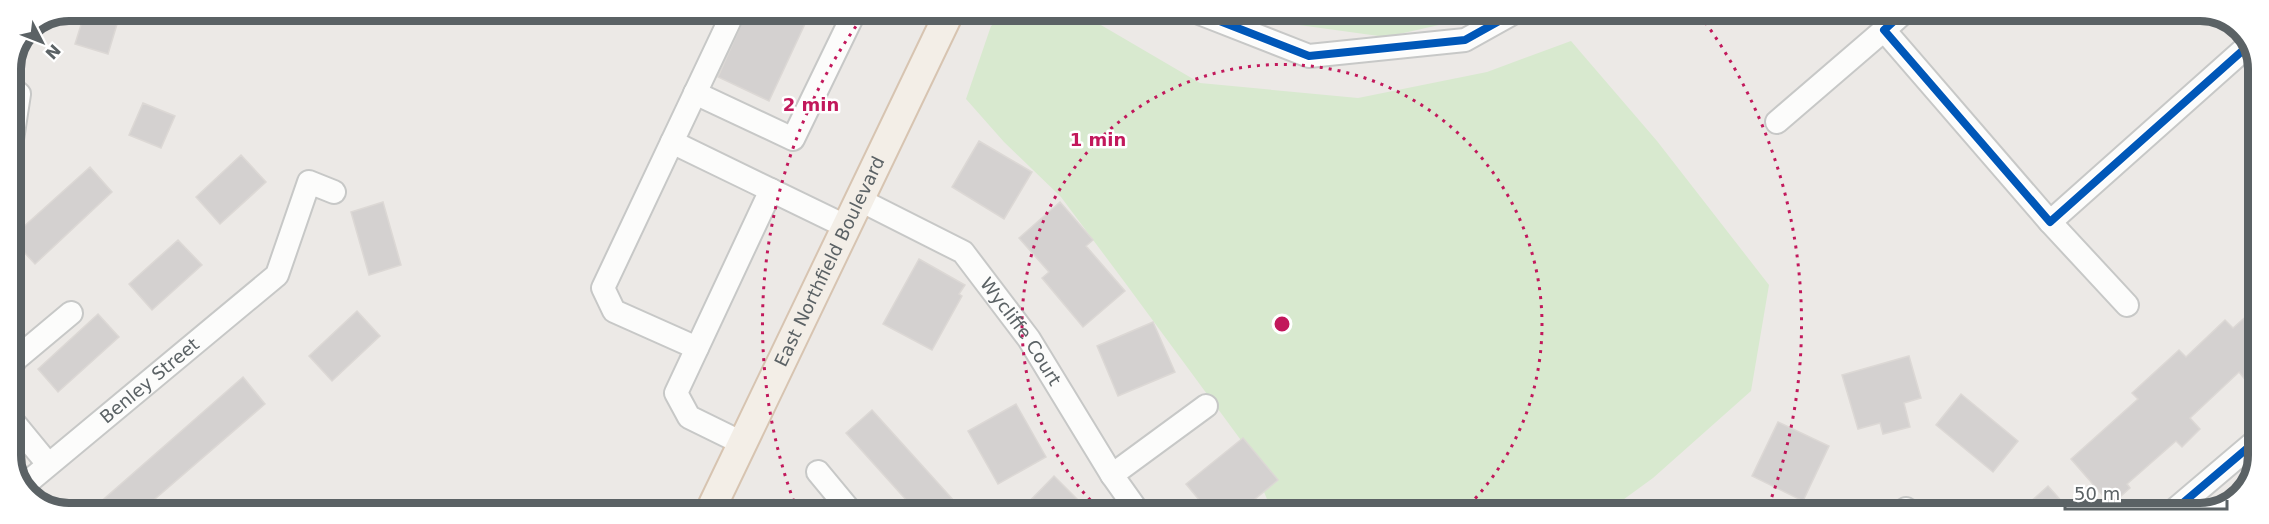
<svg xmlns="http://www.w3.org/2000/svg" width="2269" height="524" viewBox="0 0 2269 524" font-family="'DejaVu Sans',sans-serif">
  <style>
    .green { fill: #d8e9cf }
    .building { fill: #d4d1d0; stroke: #dcd8d5; stroke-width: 1.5 }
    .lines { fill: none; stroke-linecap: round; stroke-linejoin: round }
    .minor-casing { stroke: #c7c8c7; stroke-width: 26 }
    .major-casing { stroke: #d7c4b1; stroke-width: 32 }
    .minor { stroke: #fcfcfb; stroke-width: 22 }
    .major { stroke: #f3eee7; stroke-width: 28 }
    .cycleway-casing { stroke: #fff; stroke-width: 11 }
    .cycleway { stroke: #0057b8; stroke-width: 8 }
    .ring { fill: none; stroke: #c2185b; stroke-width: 3; stroke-dasharray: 3 6 }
    .labels { text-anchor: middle; stroke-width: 5; stroke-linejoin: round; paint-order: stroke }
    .street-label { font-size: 18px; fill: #5b6265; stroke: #fff }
    .rim { fill: none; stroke: #5b6265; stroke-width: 8 }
    .centre { fill: #c2185b; stroke: #fff; stroke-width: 3 }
    .ring-label { font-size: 18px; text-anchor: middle; font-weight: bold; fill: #c2185b; stroke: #fff; stroke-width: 5; stroke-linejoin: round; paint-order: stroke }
  </style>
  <rect width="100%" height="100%" fill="#ece9e6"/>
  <path class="green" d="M1014,11H1077L1200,83L1358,98L1487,72L1571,41L1657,141L1769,285L1751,391L1653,478L1605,513H1273L1243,443L1126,284L1061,197L1004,142L966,99L991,26Z
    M1245,11H1489L1483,15L1386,37L1263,20Z"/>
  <path class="building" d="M747,11H811L769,101L718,77Z
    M85,12L118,21L108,54L75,44Z
    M143,103L175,116L161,148L129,135Z
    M979,141L1032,172L1004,219L952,187Z
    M241,155L266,182L220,224L196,197Z
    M90,167L112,192L35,264L11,238Z
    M383,202L401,265L369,275L351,212Z
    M1060,202L1093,240L1086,246L1125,291L1083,327L1042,278L1049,272L1019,238Z
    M178,240L202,265L152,310L129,284Z
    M919,259L965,285L959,294L962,296L932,350L883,324Z
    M2258,306L2257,373L2247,382L2239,372L2190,418L2200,429L2182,447L2176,441L2127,484L2130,488L2111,505L2071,459L2138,399L2132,393L2179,350L2186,357L2225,320L2233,328Z
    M357,311L380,336L332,381L309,356Z
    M98,314L119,337L58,392L38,369Z
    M1153,322L1175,372L1118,396L1097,346Z
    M1909,356L1921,398L1904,403L1910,427L1883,434L1880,423L1858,429L1842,375Z
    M243,377L265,404L141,511L89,512Z
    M1961,394L2018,441L1993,472L1936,425Z
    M1016,404L1046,457L998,484L968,431Z
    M872,410L965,513H918L846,433Z
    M1778,422L1829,446L1803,501L1752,476Z
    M1243,438L1278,480L1238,513H1210L1186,484Z
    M1054,476L1091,513H1018Z
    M2048,486L2072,513H2018Z"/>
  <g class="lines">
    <g class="minor-casing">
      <g id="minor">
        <path d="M734,11L672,142L845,226"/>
        <path d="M1194,11L1309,56L1465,40L1517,11"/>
        <path d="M1904,12L1884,30L2050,222L2250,44"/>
        <path d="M11,87L19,94L11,146"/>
        <path d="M695,93L793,139L855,11"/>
        <path d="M1777,122L1884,30"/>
        <path d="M672,142L603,288L614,311L697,348"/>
        <path id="s1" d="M858,199L963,252L1029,339L1112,475L1139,513"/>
        <path d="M2050,222L2127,305"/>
        <path d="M11,367L16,359L71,313"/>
        <path d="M11,419L48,464"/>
        <path d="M742,443L689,417L676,393L771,190"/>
        <path d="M818,472L852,513"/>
        <path d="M1112,475L1206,406"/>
        <path id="s2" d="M22,487L277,275L309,182L334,192"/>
        <path d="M1906,509L1910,513"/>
        <path d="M2171,513L2257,440"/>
      </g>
    </g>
    <g class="major-casing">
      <g id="major">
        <path id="s3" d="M709,513L950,11"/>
      </g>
    </g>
    <use href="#minor" class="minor"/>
    <use href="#major" class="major"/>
    <g class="cycleway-casing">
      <path id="cycleway" d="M1194,11L1309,56L1465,40L1517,11
        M1904,12L1884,30L2050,222L2250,44
        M2171,513L2257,440"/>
    </g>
    <use href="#cycleway" class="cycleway"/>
  </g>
  <g class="ring">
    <path d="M1103 513A260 260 0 1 1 1461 513"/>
    <path d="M797 510A520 520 0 0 1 867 11M1700 15A520 520 0 0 1 1767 510"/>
  </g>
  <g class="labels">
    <g class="street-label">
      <text dy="6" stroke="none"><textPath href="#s3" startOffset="279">East Northfield Boulevard</textPath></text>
      <text dy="6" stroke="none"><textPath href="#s1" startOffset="216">Wycliffe Court</textPath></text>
      <text dy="6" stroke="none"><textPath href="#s2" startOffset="166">Benley Street</textPath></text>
    </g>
  </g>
  <path d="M0 0H2269V524H0ZM69 21H2200A48 48 0 0 1 2248 69V455A48 48 0 0 1 2200 503H69A48 48 0 0 1 21 455V69A48 48 0 0 1 69 21Z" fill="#fff" fill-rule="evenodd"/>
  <path class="rim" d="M69 21H2200A48 48 0 0 1 2248 69V455A48 48 0 0 1 2200 503H69A48 48 0 0 1 21 455V69A48 48 0 0 1 69 21Z"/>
  <circle cx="1282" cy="324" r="9" class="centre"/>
  <g class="ring-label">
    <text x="811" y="111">2 min</text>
    <text x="1098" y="146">1 min</text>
  </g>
  <g transform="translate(42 42) rotate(132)" stroke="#ffffff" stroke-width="4.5" paint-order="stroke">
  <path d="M0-4.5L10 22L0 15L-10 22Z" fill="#5b6265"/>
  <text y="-9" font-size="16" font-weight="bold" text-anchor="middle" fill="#5b6265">N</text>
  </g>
  <path d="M2065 500v9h162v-9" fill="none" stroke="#5b6265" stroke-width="3"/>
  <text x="2074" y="500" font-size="18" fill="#5b6265" stroke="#ffffff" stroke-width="4.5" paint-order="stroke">50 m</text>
</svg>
